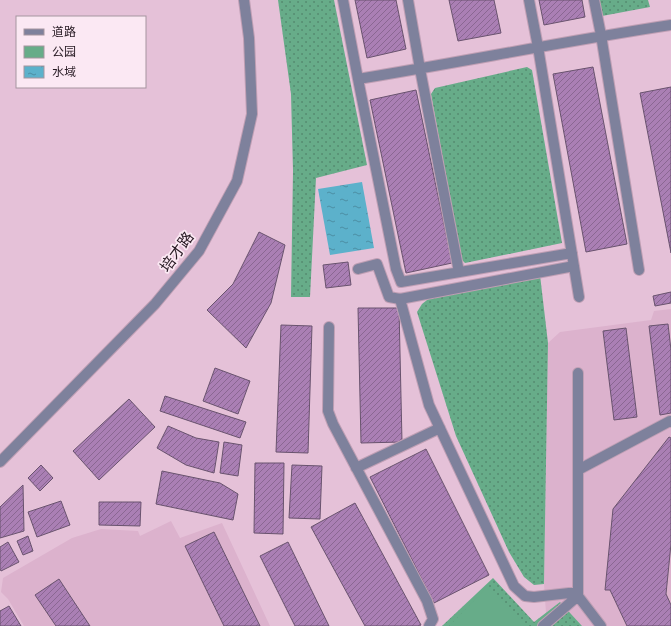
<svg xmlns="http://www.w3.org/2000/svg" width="671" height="626" viewBox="0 0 671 626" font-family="Cabin,'Noto Sans SC',sans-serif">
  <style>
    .built { fill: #dcb2cd }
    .green { fill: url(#green-dots) }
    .pitch { fill: #67ac89 }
    .water { fill: url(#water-ripples) }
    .building { fill: url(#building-hatch); stroke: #69536e }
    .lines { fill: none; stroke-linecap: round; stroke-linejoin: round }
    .minor-casing { stroke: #bf9fb4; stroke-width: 12 }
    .minor { stroke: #7e819c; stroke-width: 10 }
    .labels { text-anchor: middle; stroke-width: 3.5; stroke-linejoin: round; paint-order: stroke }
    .street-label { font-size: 15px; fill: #261922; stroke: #fbe8f3 }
  </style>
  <defs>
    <pattern id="green-dots" width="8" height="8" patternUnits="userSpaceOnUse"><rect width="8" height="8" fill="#67ac89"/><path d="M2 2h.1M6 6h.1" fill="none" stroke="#558b70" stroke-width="1.8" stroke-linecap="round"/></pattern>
    <pattern id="water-ripples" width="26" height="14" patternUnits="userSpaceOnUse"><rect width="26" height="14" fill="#5cb1cb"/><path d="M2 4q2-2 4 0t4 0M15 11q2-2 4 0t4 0" fill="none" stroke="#4c8fa4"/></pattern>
    <pattern id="building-hatch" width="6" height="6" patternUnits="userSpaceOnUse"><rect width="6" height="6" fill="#aa7fb4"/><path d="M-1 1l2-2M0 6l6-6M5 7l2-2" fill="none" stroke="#8a6792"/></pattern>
  </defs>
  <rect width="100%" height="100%" fill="#e5c1d8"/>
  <path class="built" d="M671,309V626H580L546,613L544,584L548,343L560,332L651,320L654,311Z
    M171,521L180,538L222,523L270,626H24L8,599L1,592L3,578L72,538L101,529L138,531L140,536Z"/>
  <path class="green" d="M278,0H334L367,165L316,178L310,297H291L293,171L291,94Z
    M599,0H648L650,7L602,16Z
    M527,67L532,70L562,243L465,263L461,259L431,94L435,88Z
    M540,275L548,343L544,584L534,585L524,577L509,552L456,436L417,312L422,304L432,296Z
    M493,578L534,622L560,602L582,626H442Z"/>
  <path class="pitch" d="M487,587L526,626H449Z"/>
  <path class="water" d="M362,182L374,248L330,255L318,189Z"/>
  <path class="building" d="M355,0H396L406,49L367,58Z
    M449,0H494L501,33L458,41Z
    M539,0H582L585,17L544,25Z
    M593,67L627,244L586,252L553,74Z
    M671,87V253L640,93Z
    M416,90L452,263L406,273L370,100Z
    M259,232L285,245L271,303L246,348L207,310L233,284Z
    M348,262L351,285L326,288L323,265Z
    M671,292V303L655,306L653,296Z
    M358,308H399L402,442L361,443Z
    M668,324L671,350V413L660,415L649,326Z
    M281,325L312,326L308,453L276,452Z
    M626,328L637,417L614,420L603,331Z
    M215,368L250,381L238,414L203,401Z
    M165,396L246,422L240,438L160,411Z
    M129,399L155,427L99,480L73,451Z
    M168,426L196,438L219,442L214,473L186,465L157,448Z
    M669,437L671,438V544L666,594L671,605V626H627L610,590H605L613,509Z
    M224,442L242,445L238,476L220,473Z
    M426,449L489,575L434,603L370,477Z
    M255,463H284L283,534L254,533Z
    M41,465L53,478L40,491L28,478Z
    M292,465L322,466L320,519L289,518Z
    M162,471L220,483L238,494L233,520L156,504Z
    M23,485L24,531L0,538V507Z
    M61,501L70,525L37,537L28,512Z
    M99,502H141L140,526L99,525Z
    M355,503L421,625L419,626H365L311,527Z
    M214,532L260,626H224L185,546Z
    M28,536L33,551L23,555L17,541Z
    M8,542L19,562L1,571L0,569V547Z
    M288,542L329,626H295L260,556Z
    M59,579L90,626H56L35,595Z
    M9,606L21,626H0V611Z"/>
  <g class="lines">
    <g class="minor-casing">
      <path id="minor" d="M343,0L358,79L396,269L401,282L572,253
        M408,0L420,69L459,272
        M529,0L538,47L579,297
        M594,0L601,35L639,270
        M358,79C462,62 566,41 671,25
        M358,269L377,264L389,297L400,299L429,405L514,586L525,596L534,597L578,592
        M400,299L574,266
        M329,327L328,411L333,424L427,601L433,619L429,626
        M578,373V596L601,626
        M0,462L155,304L199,251L237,181L252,114L249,38L244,0
        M356,468L440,428
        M578,470L670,421L671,422
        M543,626L578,596"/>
    </g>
    <use href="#minor" class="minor"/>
  </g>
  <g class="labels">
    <g class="street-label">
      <text transform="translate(177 252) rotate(-54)" y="5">培才路</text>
    </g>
  </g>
  <rect x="16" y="16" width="130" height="72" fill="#fbe8f3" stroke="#a6959f"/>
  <rect x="24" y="29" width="20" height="6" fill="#7e819c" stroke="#a6959f"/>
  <text x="52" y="36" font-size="12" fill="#261922">道路</text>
  <rect x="24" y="46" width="20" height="12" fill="#67ac89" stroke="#a6959f"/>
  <text x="52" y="56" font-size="12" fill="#261922">公园</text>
  <rect x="24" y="66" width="20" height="12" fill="url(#water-ripples)" stroke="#a6959f"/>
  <text x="52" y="76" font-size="12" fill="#261922">水域</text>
</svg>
